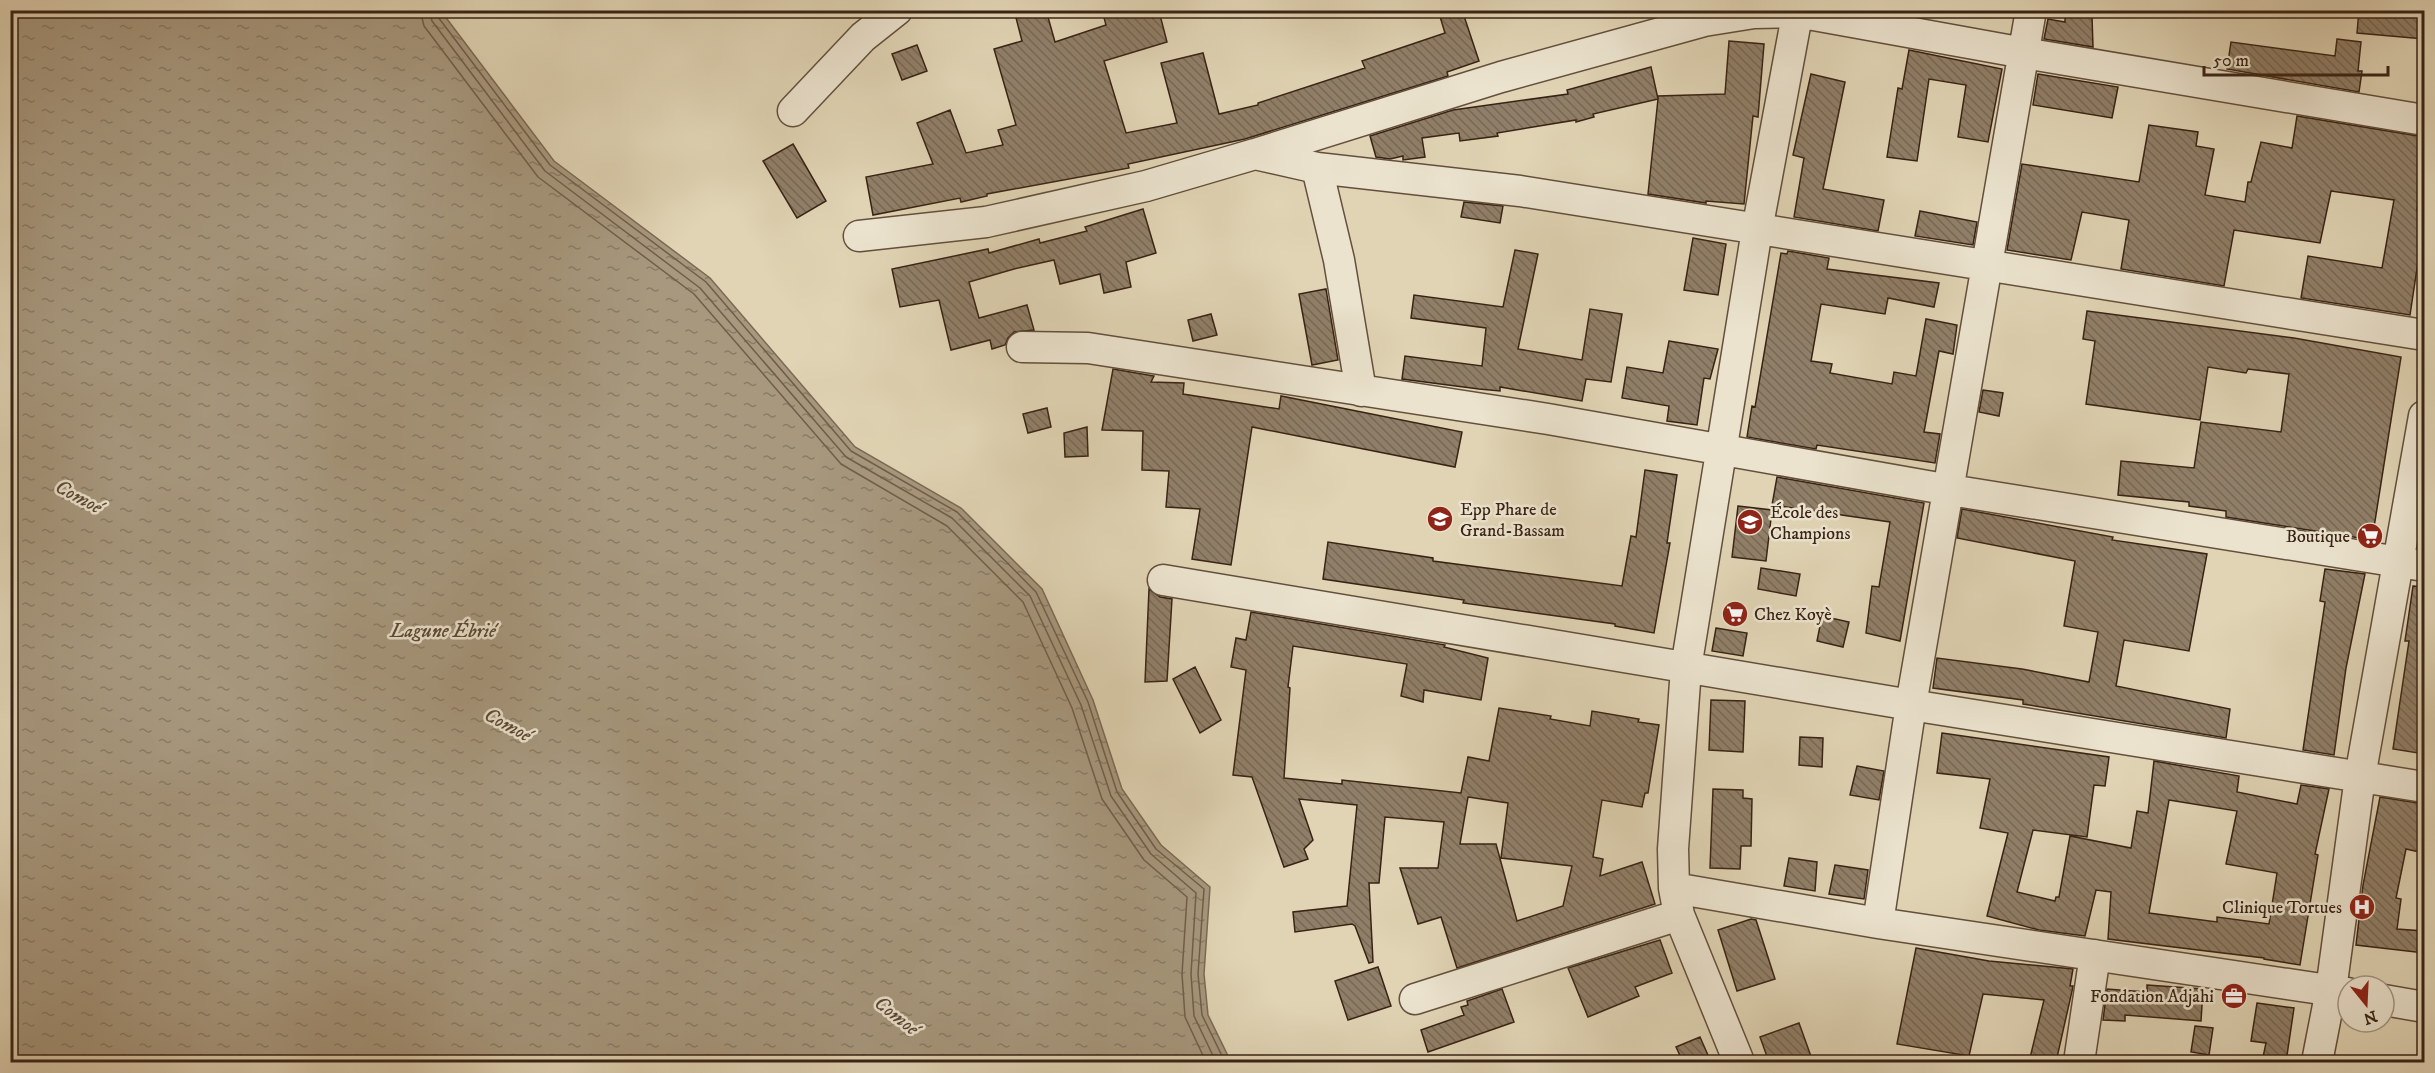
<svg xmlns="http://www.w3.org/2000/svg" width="2435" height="1073" viewBox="0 0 2435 1073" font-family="'IM FELL DW Pica',serif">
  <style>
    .water { fill: url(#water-ripples); stroke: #7b6954; stroke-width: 1.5 }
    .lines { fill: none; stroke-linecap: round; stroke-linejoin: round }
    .shore { stroke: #705e4a; stroke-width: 1.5 }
    .building { fill: url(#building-back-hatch); stroke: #392315; stroke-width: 1.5; fill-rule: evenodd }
    .street-casing { stroke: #634f3d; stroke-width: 33 }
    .street { stroke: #ebe3ce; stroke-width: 30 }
    .labels { text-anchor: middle; stroke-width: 5; stroke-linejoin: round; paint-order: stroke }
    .poi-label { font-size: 18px; fill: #392315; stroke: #ebe3ce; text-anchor: start }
    .water-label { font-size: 20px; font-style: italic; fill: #5a4634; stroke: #ebe3ce }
  </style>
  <defs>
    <pattern id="water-ripples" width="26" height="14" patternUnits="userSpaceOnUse" patternTransform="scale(1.5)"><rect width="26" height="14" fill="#a7987e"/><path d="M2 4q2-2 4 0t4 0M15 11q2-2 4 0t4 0" fill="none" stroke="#897c66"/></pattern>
    <pattern id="building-back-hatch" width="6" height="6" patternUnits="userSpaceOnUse" patternTransform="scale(1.5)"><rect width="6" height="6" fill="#907f68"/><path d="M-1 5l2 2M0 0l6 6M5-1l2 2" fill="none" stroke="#776854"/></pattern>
  </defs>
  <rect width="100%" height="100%" fill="#e0d4b4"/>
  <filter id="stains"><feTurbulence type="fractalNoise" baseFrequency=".00333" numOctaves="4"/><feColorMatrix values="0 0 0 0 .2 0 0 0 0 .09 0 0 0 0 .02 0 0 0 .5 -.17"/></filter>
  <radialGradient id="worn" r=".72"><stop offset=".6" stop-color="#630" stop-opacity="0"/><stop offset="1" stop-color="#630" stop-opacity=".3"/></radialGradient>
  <path class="water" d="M10,11H441L554,161L710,278L855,447L961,508L1042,589L1093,700L1122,789L1161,845L1210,887L1204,974L1208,1015L1231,1062H11Z"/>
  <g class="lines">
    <path class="shore" d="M420,10L424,26L538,177L694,294L841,464L947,526L1023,602L1072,708L1102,799L1144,860L1187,897L1182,974L1185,1017L1206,1062
      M429,10L432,21L545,171L700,288L846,457L952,518L1030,596L1081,705L1111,796L1151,854L1196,893L1191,974L1194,1016L1216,1062
      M437,10L438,17L550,165L706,282L851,451L957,512L1036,592L1088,702L1117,792L1156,849L1204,889L1198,974L1202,1015L1225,1062"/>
  </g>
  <path class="building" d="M1014,10H1046L1055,42L1106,25L1102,10H1152L1153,18L1160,15L1167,42L1104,61L1126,133L1177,123L1161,63L1203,53L1219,114L1258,105V103L1365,68L1362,61L1445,33L1438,10H1462L1479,61L1447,72L1448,76L1245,139L1128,164L1129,168L987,194V196L961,202L960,198L873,215L866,177L933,164L917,123L950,110L966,153L1003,145L998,130L1016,125L994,49L1022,41Z
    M2359,10H2424V39L2357,33Z
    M2092,16L2093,47L2044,39L2048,19L2065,22V17Z
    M2337,39L2361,42L2358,71H2362L2359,92L2227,69L2231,42L2335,56Z
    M1729,41L1764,44L1758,117L1753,116L1744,204L1706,201V203L1648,194L1658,99L1593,114L1594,117L1576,122V120L1497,133L1498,136L1460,141L1459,133L1422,138L1425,157L1403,160V156L1390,159L1376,157L1370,136L1453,110L1568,94L1567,90L1651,67L1658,99V96L1725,94Z
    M917,45L927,71L902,80L892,54Z
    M1909,50L2002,69L1988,142L1958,137L1966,85L1929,79L1917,161L1887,157L1898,88L1902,89Z
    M1811,74L1845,82L1823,189L1884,200L1878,231L1794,217L1804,158L1793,155Z
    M2038,74L2118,87L2112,118L2033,105Z
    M2297,116L2424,137V163L2417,210L2424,211V222L2410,315L2301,298L2308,256L2382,268L2394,200L2331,191L2320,243L2234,230L2224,286L2121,269L2129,220L2082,212L2071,260L2007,250L2022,164L2139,182L2149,125L2198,132L2196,146L2214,149L2205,195L2245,202L2248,182H2251L2261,142L2292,148Z
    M793,144L826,201L797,218L763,161Z
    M1464,202L1503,206L1500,223L1461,217Z
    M1143,209L1156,253L1126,262L1131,287L1104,293L1100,274L1060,284L1054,260L1014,269L969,282L979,318L1027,305L1034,330L1014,332L1008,338L1005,345L992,349L990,340L951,350L939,300L900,307L892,269L988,249L989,253L1039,239L1040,243L1087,231L1085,227Z
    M1920,211L1977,222L1973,245L1915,236Z
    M1693,238L1726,244L1718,295L1684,290Z
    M1515,250L1538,254L1518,349L1582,360L1590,309L1622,314L1611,382L1586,379L1582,401L1500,387V391L1479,389L1402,379L1405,356L1482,366L1486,328L1411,318L1414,295L1503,307Z
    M1788,251L1829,258L1827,269L1939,283L1934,307L1888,298L1885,314L1821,304L1811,361L1832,364L1830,373L1892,384L1894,372L1916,376L1926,319L1957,325L1953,354L1939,351L1924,432L1940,434L1935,463L1817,445L1816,449L1747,437L1752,406L1755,407L1781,253L1787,254Z
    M1326,289L1338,360L1312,365L1299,294Z
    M2087,311L2294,338L2401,357L2372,540L2226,517V511L2189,506V502L2118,495L2121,461L2194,468L2201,422L2281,432L2289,374L2248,369L2246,373L2208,367L2200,420L2086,404L2095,341L2083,339Z
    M1211,314L1217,335L1193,341L1188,320Z
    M1669,341L1718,349L1710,379L1704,378L1697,425L1667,421L1669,406L1622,398L1627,367L1663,373Z
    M1113,369L1154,376L1151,382L1184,383L1183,394L1279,409L1281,396L1462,432L1455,467L1252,427L1231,565L1192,559L1200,509L1166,507L1169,471L1142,470L1143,431L1102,430Z
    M1983,390L2003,393L1999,416L1979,412Z
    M1047,408L1051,427L1028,433L1023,414Z
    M1087,427L1088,456L1065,457L1064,433Z
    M1645,470L1677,475L1667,543H1670L1654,633L1615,626V624L1463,603L1464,600L1323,579L1328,542L1433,558V561L1622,586L1631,536L1636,537Z
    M1777,477L1924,503L1900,641L1866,633L1872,586L1879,587L1890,522L1772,505Z
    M1738,506L1772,510L1766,561L1732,557Z
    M1962,509L2113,537L2112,540L2207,554L2189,651L2124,640L2116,686L2230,709L2226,738L2023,704V700L1933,688L1937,658L2022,669L2089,682L2098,632L2064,626L2075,561L1957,538Z
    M1761,568L1800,574L1796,596L1758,589Z
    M2325,569L2365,574L2346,668L2334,755L2303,750L2325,602L2320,601Z
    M2413,586L2424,587V719L2418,753L2393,749L2409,641H2405Z
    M1149,589L1160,597L1172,599L1167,681L1145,682Z
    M1251,612L1445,645L1444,647L1488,658L1481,700L1424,690L1423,702L1401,696L1407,664L1293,646L1288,687L1290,688L1284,778L1342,784V780L1461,793L1468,757L1489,761L1499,708L1551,716L1550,719L1590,726L1592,711L1639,719L1638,722L1659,725L1648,793H1645L1642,807L1602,800L1593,857L1603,859L1600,876L1642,862L1655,904L1457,968L1441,917L1418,924L1400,868H1438L1444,822L1385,817L1379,883H1369L1373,962L1369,963L1355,926L1352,924L1295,932L1293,912L1347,906L1357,805L1299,799L1313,840L1304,849L1308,859L1284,867L1252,777L1233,775L1246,670L1231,667L1236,638L1246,640ZM1468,797L1508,803L1501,858L1572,866L1563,906L1517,921L1496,844H1460Z
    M1822,616L1849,622L1843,647L1817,641Z
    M1716,628L1747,633L1743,656L1712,651Z
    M1195,667L1221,720L1200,733L1173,679Z
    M1711,700L1745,701L1743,752L1709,750Z
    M1942,733L2109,757L2105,786L2094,785L2087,837L2033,830L2017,892L2055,901L2056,897H2059L2070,836L2131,848L2137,811L2148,813L2154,761L2239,776L2237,792L2297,804L2301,785L2329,789L2315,854L2318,855L2300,965L2264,959V958L2108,939L2111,892L2096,890L2085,936L2039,930L1987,916L2008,833L1980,828L1990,779L1937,773ZM2169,800L2237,811L2226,864L2277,873L2269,924L2217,917V922L2149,913Z
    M1800,737L1823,738L1822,767L1799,765Z
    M1857,766L1884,771L1879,800L1850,795Z
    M1713,789L1743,790V798L1752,799L1751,846H1741L1740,869L1710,868Z
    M2380,797L2424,804V853L2406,849L2396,898L2401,899L2397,929L2424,931V953L2356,945L2363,885Z
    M1789,858L1817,862L1815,891L1784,886Z
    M1835,865L1868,870L1864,899L1829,894Z
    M1751,919L1756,920L1775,979L1737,991L1718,930Z
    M1660,940L1672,973L1635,987L1639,996L1588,1017L1568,968Z
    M1916,948L1989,961L2073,969L2070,986H2073L2072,991L2056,1062H2029L2044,1000L1983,994L1969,1056L1897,1044Z
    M1378,967L1391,1006L1348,1020L1335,981Z
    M2147,985L2203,989L2201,1021L2125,1015V1021L2103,1020L2107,989L2147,992Z
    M1502,989L1514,1022L1428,1052L1421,1030L1464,1015L1461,1007L1468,1005L1467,1001Z
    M2257,1003L2294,1008L2286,1062H2262L2266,1043L2251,1041Z
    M1799,1023L1813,1062H1769L1760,1037Z
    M2195,1026L2213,1028L2209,1055L2191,1052Z
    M1700,1037L1711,1062H1683L1676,1047Z"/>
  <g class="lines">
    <g class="street-casing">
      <path id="street" d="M793,111L863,37L897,10
        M2424,120L2024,53L1797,12L1754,13L1704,21L1501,77L1255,154L1317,168L1520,191L2424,335
        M1317,168L1339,260L1361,391
        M859,236L986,222L1146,186L1255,154
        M1022,347L1088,348L1548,419L1950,490L2424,566
        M1163,580L1911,705L2424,787
        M1674,888L1878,923L2348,993
        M1878,923L1911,705L2031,10
        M1415,999L1679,915
        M2384,1000L2424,1007
        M1739,1062L1679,915L1674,888L1673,849L1686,668L1757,230L1798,10
        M2079,1062L2095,955
        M2317,1062L2331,990L2360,777L2424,416"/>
    </g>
    <use href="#street" class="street"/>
  </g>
  <defs>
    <g id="school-disc" transform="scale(1.35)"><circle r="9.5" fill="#8f2418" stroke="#ebe3ce"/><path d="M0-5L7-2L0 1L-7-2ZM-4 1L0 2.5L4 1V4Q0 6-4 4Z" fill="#fff"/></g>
    <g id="supermarket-disc" transform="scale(1.35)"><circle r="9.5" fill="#8f2418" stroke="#ebe3ce"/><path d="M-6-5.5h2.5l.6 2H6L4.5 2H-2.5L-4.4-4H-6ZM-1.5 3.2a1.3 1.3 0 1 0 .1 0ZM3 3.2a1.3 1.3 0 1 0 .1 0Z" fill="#fff"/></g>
    <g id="hospital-disc" transform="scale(1.35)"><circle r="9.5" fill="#8f2418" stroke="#ebe3ce"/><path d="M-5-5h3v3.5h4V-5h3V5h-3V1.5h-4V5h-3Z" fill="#fff"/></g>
    <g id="office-disc" transform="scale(1.35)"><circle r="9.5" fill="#8f2418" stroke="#ebe3ce"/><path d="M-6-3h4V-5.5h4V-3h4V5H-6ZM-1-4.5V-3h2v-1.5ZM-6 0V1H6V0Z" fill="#fff"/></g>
  </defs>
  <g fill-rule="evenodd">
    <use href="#school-disc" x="1440" y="519"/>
    <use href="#school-disc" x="1750" y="522"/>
    <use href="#supermarket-disc" x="2370" y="536"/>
    <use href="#supermarket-disc" x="1735" y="614"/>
    <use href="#hospital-disc" x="2362" y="907"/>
    <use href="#office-disc" x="2234" y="996"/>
  </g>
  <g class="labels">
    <g class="poi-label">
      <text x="1460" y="515">Epp Phare de<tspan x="1460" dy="21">Grand-Bassam</tspan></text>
      <text x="1770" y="518">École des<tspan x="1770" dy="21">Champions</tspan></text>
      <text x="2350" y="542" text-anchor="end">Boutique</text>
      <text x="1754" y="620">Chez Koyè</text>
      <text x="2342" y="913" text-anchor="end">Clinique Tortues</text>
      <text x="2214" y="1002" text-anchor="end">Fondation Adjahi</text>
    </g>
    <g class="water-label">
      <text transform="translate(79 496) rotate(28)" y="7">Comoé</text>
      <text x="443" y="637">Lagune Ébrié</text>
      <text transform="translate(508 724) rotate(28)" y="7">Comoé</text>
      <text transform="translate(897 1015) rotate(38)" y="7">Comoé</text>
    </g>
  </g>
  <rect width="2435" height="1073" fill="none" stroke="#e0d4b4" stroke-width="36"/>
  <rect x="12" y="12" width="2411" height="1049" fill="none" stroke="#392315" stroke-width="3"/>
  <rect x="18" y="18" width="2399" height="1037" fill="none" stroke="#392315" stroke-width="1.5"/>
  <g transform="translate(2366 1004) rotate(162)"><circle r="28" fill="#ebe3ce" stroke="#a49684" stroke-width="1.5"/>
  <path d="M0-4.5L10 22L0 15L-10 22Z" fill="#8f2418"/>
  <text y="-9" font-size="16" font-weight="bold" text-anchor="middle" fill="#392315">N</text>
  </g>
  <path d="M2204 66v9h184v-9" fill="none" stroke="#392315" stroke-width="3"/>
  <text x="2213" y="66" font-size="18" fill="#392315" stroke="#ebe3ce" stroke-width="4.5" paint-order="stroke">50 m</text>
  <rect width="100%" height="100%" filter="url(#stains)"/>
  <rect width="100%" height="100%" fill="url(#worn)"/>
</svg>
